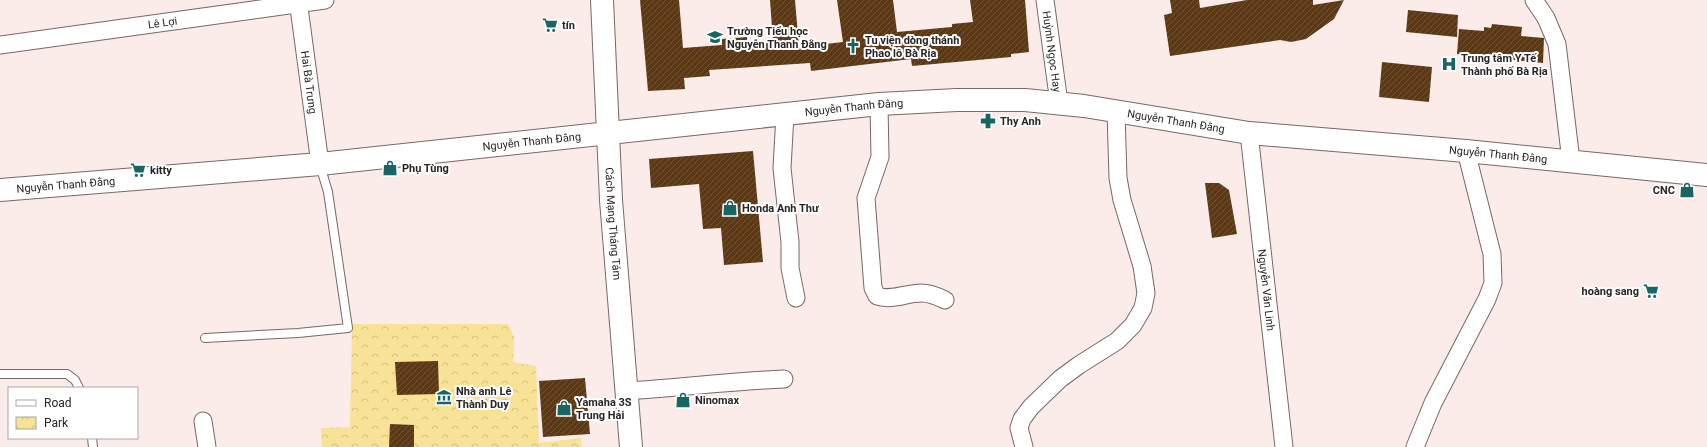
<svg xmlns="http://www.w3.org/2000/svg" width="1707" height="447" viewBox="0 0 1707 447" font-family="Roboto,sans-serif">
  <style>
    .park { fill: url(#park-crowns) }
    .building { fill: url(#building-hatch) }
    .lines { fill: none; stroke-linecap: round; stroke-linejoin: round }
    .lane-casing { stroke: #756966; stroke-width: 10 }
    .street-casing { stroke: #756966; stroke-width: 19 }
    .secondary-casing { stroke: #756966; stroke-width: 24 }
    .primary-casing { stroke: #756966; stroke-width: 24 }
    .lane { stroke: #fff; stroke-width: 8 }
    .street { stroke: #fff; stroke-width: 17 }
    .secondary { stroke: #fff; stroke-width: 22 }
    .primary { stroke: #fff; stroke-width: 22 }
    .labels { text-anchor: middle; stroke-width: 4; stroke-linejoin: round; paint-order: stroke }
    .street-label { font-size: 11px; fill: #2a2524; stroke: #fff }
    .poi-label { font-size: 11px; font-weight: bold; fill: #2a2524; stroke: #fff; text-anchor: start }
  </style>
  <defs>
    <pattern id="park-crowns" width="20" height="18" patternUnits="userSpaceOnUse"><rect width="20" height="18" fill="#f7e295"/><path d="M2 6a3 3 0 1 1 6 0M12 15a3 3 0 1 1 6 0" fill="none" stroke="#d4c280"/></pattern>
    <pattern id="building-hatch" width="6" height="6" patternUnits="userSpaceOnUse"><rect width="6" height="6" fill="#5b3917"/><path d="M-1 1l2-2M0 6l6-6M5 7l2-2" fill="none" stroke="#6f5438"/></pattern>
  </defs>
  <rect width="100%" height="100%" fill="#fbece9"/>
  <path class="park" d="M352,324H508L514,337L513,362L536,366L539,443L581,438L582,447H322L321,428L350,427Z"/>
  <path class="building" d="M640,0H679L683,48L722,45V39L747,37V44L773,42L770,0H795L799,47L843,42L837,0H893L897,32L952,27V24L973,22L970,0H1025L1029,52L1011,54V57L912,66L911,59L811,71L810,63L709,70L710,76L684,78L685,89L648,91Z
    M1170,0H1199L1200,8L1247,0H1313V5L1344,0L1334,19L1306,39L1291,42L1280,40L1170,56L1164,15L1172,13Z
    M1408,10L1458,15L1457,37L1406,32Z
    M1492,24L1522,27L1521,36L1544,38L1543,63L1457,54L1459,29L1484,31V27L1491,28Z
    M1382,62L1432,67L1429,102L1379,97Z
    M753,151L763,262L724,265L721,228L703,229L699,184L651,188L649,159Z
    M1205,183H1219L1229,190L1237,234L1212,238Z
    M438,361L439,394L397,395L395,362Z
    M585,378L590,434L543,437L539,381Z
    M390,424L414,425V447H389Z"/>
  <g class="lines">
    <g class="lane-casing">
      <path id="lane" d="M205,338L298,333L348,328L328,192L320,165
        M0,374H67L75,380L79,388
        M92,438L93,447"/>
    </g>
    <g class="street-casing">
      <g id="street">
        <path id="s1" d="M298,0L320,164"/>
        <path id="s2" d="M1045,0L1059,103"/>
        <path d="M1534,0L1546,18L1557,44L1571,161"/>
        <path id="s3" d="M0,45L325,0"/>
        <path d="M879,104L880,157L866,198L873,288L877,296C892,301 906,293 921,293C929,293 937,296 945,300"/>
        <path d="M785,115L782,168L790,242V268L796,298"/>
        <path id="s4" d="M1249,133L1284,447"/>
        <path d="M626,391C679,388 731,381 784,379"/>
        <path d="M203,421L207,447"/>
        <path d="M1024,447L1019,428L1022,419L1031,407L1060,379L1079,365L1117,341L1133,325L1143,308L1146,293L1142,266L1122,200L1118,178L1116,112"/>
        <path d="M1415,447L1433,403L1487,299L1493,283L1492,254L1466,151"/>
      </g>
    </g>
    <g class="secondary-casing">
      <g id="secondary">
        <path id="s5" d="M0,190L320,164L879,104L957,100H1025L1084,106L1249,133L1466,151L1707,175"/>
      </g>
    </g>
    <g class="primary-casing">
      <g id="primary">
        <path id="s6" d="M602,0L611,200L631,447"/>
      </g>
    </g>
    <use href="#lane" class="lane"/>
    <use href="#street" class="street"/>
    <use href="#secondary" class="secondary"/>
    <use href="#primary" class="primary"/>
  </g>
  <defs>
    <g id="supermarket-bare" transform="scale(1.2)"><path d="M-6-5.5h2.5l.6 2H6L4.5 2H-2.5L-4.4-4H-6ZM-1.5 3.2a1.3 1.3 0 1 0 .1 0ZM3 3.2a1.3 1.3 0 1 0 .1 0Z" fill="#186663" stroke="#fff" stroke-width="2.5" paint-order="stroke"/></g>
    <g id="school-bare" transform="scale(1.2)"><path d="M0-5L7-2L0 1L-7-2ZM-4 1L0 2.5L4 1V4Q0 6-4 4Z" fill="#186663" stroke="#fff" stroke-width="2.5" paint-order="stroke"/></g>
    <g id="church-bare" transform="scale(1.2)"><path d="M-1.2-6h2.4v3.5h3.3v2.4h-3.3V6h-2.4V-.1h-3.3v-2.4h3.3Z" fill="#186663" stroke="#fff" stroke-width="2.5" paint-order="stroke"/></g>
    <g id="hospital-bare" transform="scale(1.2)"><path d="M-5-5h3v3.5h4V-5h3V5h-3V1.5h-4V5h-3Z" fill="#186663" stroke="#fff" stroke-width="2.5" paint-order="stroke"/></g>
    <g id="pharmacy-bare" transform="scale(1.2)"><path d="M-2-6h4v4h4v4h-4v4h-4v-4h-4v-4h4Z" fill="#186663" stroke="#fff" stroke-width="2.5" paint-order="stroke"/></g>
    <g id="shop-bare" transform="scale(1.2)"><path d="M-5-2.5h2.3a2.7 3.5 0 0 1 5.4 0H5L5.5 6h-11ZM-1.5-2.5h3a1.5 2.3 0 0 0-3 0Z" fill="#186663" stroke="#fff" stroke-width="2.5" paint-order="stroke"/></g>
    <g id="museum-bare" transform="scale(1.2)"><path d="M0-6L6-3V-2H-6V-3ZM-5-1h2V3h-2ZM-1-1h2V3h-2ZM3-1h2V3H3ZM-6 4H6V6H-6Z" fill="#186663" stroke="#fff" stroke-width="2.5" paint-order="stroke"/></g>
  </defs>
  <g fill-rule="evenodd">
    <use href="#supermarket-bare" x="550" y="25"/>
    <use href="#school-bare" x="715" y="37"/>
    <use href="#church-bare" x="853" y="46"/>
    <use href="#hospital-bare" x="1449" y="64"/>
    <use href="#pharmacy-bare" x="988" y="121"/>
    <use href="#shop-bare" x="390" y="168"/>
    <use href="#supermarket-bare" x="138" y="170"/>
    <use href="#shop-bare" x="1687" y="190"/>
    <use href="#shop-bare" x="730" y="208"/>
    <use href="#supermarket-bare" x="1651" y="291"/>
    <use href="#museum-bare" x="444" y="397"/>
    <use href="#shop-bare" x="683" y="400"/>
    <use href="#shop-bare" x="564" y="408"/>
  </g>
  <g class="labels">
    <g class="street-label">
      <text dy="4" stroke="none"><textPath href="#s3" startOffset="164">Lê Lợi</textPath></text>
      <text dy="4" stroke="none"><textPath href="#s2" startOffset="52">Huỳnh Ngọc Hay</textPath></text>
      <text dy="4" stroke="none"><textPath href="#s1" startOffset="83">Hai Bà Trưng</textPath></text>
      <text dy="4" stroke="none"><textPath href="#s5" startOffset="858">Nguyễn Thanh Đằng</textPath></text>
      <text dy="4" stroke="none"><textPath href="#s5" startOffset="1182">Nguyễn Thanh Đằng</textPath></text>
      <text dy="4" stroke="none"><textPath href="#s5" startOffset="534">Nguyễn Thanh Đằng</textPath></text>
      <text dy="4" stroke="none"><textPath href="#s5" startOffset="1506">Nguyễn Thanh Đằng</textPath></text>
      <text dy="4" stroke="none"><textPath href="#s5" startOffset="66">Nguyễn Thanh Đằng</textPath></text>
      <text dy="4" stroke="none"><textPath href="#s6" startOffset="224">Cách Mạng Tháng Tám</textPath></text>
      <text dy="4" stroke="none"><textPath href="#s4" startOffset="158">Nguyễn Văn Linh</textPath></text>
    </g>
    <g class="poi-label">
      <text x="562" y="29">tín</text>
      <text x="727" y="35">Trường Tiểu học<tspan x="727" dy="13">Nguyễn Thanh Đằng</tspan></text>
      <text x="865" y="44">Tu viện dòng thánh<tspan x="865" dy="13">Phao lô Bà Rịa</tspan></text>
      <text x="1461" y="62">Trung tâm Y Tế<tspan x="1461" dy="13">Thành phố Bà Rịa</tspan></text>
      <text x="1000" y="125">Thy Anh</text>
      <text x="402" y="172">Phụ Tùng</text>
      <text x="150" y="174">kitty</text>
      <text x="1675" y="194" text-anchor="end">CNC</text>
      <text x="742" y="212">Honda Anh Thư</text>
      <text x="1639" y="295" text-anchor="end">hoàng sang</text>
      <text x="456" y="395">Nhà anh Lê<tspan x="456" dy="13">Thành Duy</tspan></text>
      <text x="695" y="404">Ninomax</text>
      <text x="576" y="406">Yamaha 3S<tspan x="576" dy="13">Trung Hải</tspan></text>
    </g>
  </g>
  <rect x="8" y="387" width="130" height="52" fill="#ffffff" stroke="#aaa8a7"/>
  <rect x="16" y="400" width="20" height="6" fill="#ffffff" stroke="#aaa8a7"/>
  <text x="44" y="407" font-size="12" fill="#2a2524">Road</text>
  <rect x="16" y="417" width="20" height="12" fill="url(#park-crowns)" stroke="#aaa8a7"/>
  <text x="44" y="427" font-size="12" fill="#2a2524">Park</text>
</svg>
